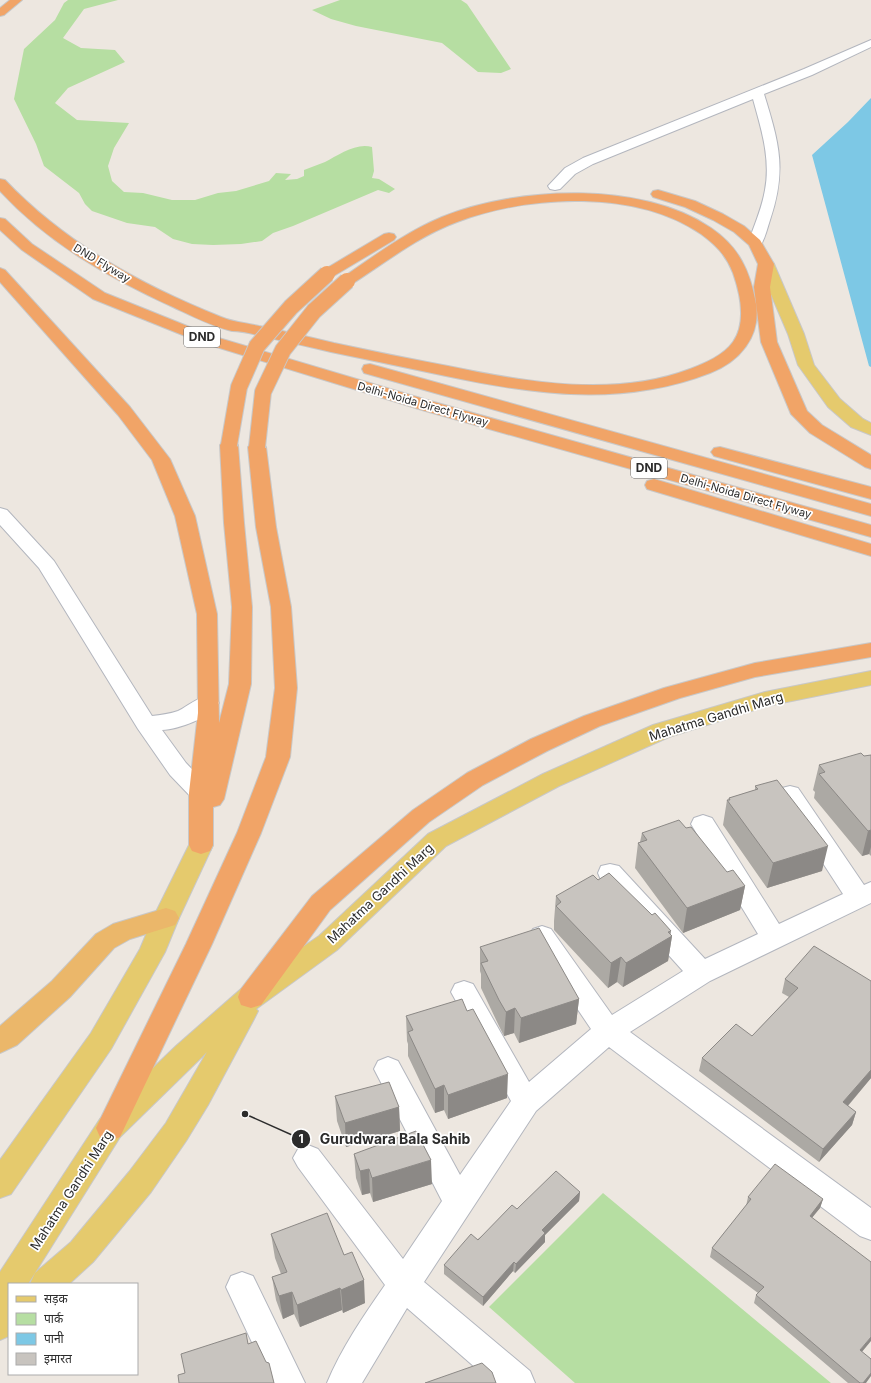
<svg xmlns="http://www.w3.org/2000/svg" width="871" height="1383" viewBox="0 0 871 1383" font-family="Inter,'Noto Sans Devanagari',sans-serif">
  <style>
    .green { fill: #b6dea2 }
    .water { fill: #7dc8e5 }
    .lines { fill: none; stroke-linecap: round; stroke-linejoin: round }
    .minor-casing { stroke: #b3b6be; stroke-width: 2 }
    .primary-casing { stroke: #c8c8c8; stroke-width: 2 }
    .trunk-casing { stroke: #c8c8c8; stroke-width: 2 }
    .motorway-casing { stroke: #c8c8c8; stroke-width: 2 }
    .minor { fill: #fff; fill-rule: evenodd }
    .primary { fill: #e5ca6d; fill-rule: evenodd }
    .trunk { fill: #ebb76a; fill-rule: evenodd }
    .motorway { fill: #f1a467; fill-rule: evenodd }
    .motorway-bridge-casing { stroke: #c8c8c8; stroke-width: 18; stroke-linecap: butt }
    .motorway-bridge { stroke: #f1a467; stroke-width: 16 }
    .wall { fill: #aca9a4 }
    .shaded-wall { fill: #8c8986 }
    .building { fill: #c8c4bf; stroke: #8c8986 }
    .labels { text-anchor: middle; stroke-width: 3.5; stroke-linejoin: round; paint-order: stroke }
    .far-street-label { font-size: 11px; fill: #2c2c2c; stroke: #fff }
    .shield { fill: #fff; stroke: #6b6b6b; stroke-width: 1 }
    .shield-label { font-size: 12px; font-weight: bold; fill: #2c2c2c }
    .street-label { font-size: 13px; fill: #2c2c2c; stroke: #fff }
    .leader { fill: none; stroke: #2c2c2c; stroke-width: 1.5 }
    .callout-dot { fill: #2c2c2c; stroke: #fff; stroke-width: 1.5 }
    .mark-label { font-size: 12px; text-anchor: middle; font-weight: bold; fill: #fff }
    .callout-label { font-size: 14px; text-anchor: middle; font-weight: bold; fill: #2c2c2c; stroke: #fff; stroke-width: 3.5; stroke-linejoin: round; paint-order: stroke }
  </style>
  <rect width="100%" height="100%" fill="#ede7e0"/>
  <path class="green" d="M68,0H118L84,9L63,38L81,48L115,50L125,62L68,88L55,103L77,120L129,123L114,148L108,166L112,181L124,192L143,193L172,200H195L218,193L236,191L269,181L276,173L291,174L285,180L297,179L304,176V170C311,167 318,165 325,162C338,155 357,142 372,147L374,171L372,178L379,179L395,189L389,193L378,190L293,226L273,233L262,241L241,244L213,245L192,244L173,239L155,227L127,223L92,211L85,204L79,193L44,166L36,144L14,99L24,49L55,20L64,3Z
    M340,0H461L467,4L511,69L501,73L478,72L442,43L356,26L331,19L312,10Z
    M603,1193L831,1383H575L489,1307Z"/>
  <path class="water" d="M871,98V367L869,366L812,155L848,122Z"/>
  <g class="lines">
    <g class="minor-casing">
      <path id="minor" d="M871,40V47L812,75L764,94C779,143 787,170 770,220C767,229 765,239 760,246L755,247L750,246L748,243C754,226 762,208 765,190C771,159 761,128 753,99L593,164L575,174L560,189L555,190L550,189L548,186L565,168L583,158L804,69Z
        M0,508L7,510L54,561L152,716C161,715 169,714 178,711C191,705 200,693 216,698L219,703C210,718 179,729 162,730L186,763L209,787L213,793L209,799L201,801L193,799L170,775L138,729L39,568L0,525Z
        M790,786L798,788L864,885L871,882V903L710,981L630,1032L871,1208V1240L860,1236L609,1047L536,1111L424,1282L530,1371L535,1383H493L407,1308L362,1383H327C341,1349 364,1315 385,1285L298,1167L293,1158L298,1149L308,1145L318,1149L403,1259L442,1201L374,1069L378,1061L388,1057L398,1061L460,1175L511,1101L451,992L455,984L464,981L473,984L529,1082L591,1029L533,943L529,936L533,929L542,926L551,929L612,1015L683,971L601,880L598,873L601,866L610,864L619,866L705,959L758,934L691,824L694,818L703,815L712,818L779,924L843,894L778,794L782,788Z
        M242,1272L253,1276L305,1383H271L226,1287L231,1276Z"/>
    </g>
    <g class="primary-casing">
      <path id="primary" d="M766,259L771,261L774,264L804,334L814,365L840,399L863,419L871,423V435L851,427L828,407L798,365L788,334L758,264L761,261Z
        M871,671V685L767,706L669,737L559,786L446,846L337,950L256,1009L258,1011L254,1019L208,1105L186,1141L151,1192L93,1262L69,1284H30L35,1273L71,1242L129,1172L166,1123L207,1052L120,1137L28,1284H9V1336L0,1340V1272L100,1119L176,1046L241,989L319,936L428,834L543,774L653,725L765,692Z
        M201,836L210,839L213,845L179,918L165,952L111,1049L11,1194L0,1198V1160L91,1033L140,949L153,918L192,839Z"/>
    </g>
    <g class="trunk-casing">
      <path id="trunk" d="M166,908L175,911L179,918L175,925L130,939L114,948L70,997L17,1045L0,1053V1026L52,981L96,934L113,924Z"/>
    </g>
    <g class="motorway-casing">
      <path id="motorway" d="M10,0H22L4,15L0,16V8Z
        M0,179L5,180C65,243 141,285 221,317C233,322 246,323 259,326C284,331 309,337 334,343C372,351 410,359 448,366C525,382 614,398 690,369C705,363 723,356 733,342C747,322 740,293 733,273C726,255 716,245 701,234C636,189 529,195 457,222C419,236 386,262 352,284L347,286L342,284L339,281L342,278C374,256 406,232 442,217C518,186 642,181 711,228C739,247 750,271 756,304C761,337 739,362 710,373C622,407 536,395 446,376C408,368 370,360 331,352C310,347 289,342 269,338C257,335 244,331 232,331C211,326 192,316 173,307C109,278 48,243 0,191Z
        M658,190L695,201L723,214L744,226L760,240L774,264L770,287L777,342L807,411L822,425L871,455V469L865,467L810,433L791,414L761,342L754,287L758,264L749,245L734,232L713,220L685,207L653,197L651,194L653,191Z
        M0,218L5,219L32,244L105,293L212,336L434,402L871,525V537L422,410L200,342L93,299L22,250L0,230Z
        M389,233L394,234L396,237L394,240L332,277L327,279L322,277L319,274L322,271L384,234Z
        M0,268L5,270L130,407L170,459L195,516L217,614L219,723L229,684L232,607L224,523L220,445L223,441L229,440L235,441L238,445L244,523L252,607L251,684L224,799L220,805L213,807V845L210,851L201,854L192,851L189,845V793L198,713L197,614L175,516L152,460L118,415L0,282Z
        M370,364L871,504V516L364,373L362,369L364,365Z
        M257,442L263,443L266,447L276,527L291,607L297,688L290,757L261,833L212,944L120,1137L110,1141L100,1137L96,1128L186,944L237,833L266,757L275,688L271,607L256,527L248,447L251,443Z
        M720,447L871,487V499L714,456L711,452L714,448Z
        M654,479L871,544V556L647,489L645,485L647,481Z
        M871,643V657L755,677L680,698L600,726L547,751L483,785L429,822L330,910L261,1005L251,1008L241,1005L238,997L241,989L312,896L413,810L467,773L531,739L584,716L664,688L755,663Z"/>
    </g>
    <use href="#minor" class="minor"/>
    <use href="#primary" class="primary"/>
    <use href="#trunk" class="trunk"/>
    <use href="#motorway" class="motorway"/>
    <g class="motorway-bridge-casing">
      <path id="motorway-bridge" d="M229,445L239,387L257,346L291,307L327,274
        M257,447L263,392L283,350L314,311L347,281"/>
    </g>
    <use href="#motorway-bridge" class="motorway-bridge"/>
  </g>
  <path class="wall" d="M871,755V856L869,854L862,856L814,798L815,792L813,790L819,765Z
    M755,786L822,871L767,888L723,825L727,800H728L729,798L755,790Z
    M642,833L727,872L745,886L740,910L683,933L635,868L638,843L640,842Z
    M598,880L672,936L668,961L623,987L617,982L608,988L554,930V921L556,896Z
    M480,947L579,999L576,1024L519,1043L514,1033L504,1036L498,1024L481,988V974L480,971Z
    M785,979L871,981V1078L848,1106L856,1112L852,1125L819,1162L699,1071L702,1058L752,1036L789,997L782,993Z
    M406,1016L507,1098L448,1119L444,1110L435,1113L408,1056V1044L407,1041Z
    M335,1096L399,1107L400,1131L346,1147L337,1121Z
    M354,1154L432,1184L373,1202L370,1193L362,1195L356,1178Z
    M580,1192L579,1201L545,1235V1242L515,1273L513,1271L483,1306L444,1274V1265L517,1209Z
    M748,1197L823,1199L820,1208L812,1217L862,1352L866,1383H848L754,1303L756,1295L758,1293L710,1257L712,1248L746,1206Z
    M271,1234L344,1255L365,1303L343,1313L342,1310L300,1327L294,1314L283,1319L276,1300L272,1277L281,1274L275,1258Z"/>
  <path class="shaded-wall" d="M871,830V847L869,854L862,856L868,831Z
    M828,846L822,871L767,888L773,863Z
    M745,886L740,910L683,933L687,908Z
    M671,931L670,937L672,936L668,961L623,987L626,963Z
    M621,957L617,982L608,988L611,963Z
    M579,999L576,1024L519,1043L521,1018Z
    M515,1008L514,1033L504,1036L506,1012Z
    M871,1070V1078L839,1116L843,1102Z
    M508,1074L507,1098L448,1119V1095Z
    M444,1085V1110L435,1113V1089Z
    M399,1107L400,1131L346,1147L345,1123Z
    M856,1112L852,1125L819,1162L823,1149Z
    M431,1160L432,1184L373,1202L372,1178Z
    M369,1169L370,1193L362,1195L360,1171Z
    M580,1192L579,1201L545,1235V1242L515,1273L516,1264L542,1230Z
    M823,1199L820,1208L807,1224L810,1216Z
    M514,1262L513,1271L483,1306V1297Z
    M364,1280L365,1303L343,1313L341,1290Z
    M340,1288L342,1310L300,1327L297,1305Z
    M292,1292L294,1314L283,1319L279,1296Z
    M871,1337V1341L856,1359L860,1350Z
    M871,1373V1376L866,1383H863Z"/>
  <path class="building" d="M861,753L864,756L871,755V830L868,831L819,774L825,772L819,765Z
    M777,780L828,846L773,863L727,800H730L729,798L758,789L755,786Z
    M679,820L686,828L691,827L727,872L733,870L745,886L687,908L638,843L647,840L642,833Z
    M609,873L652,915L655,913L671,931L668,932L672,936L626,963L621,957L611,963L556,906L561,902L556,896L593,875L598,880Z
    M539,928L579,999L521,1018L515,1008L506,1012L499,1000L481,963L488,961L480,947Z
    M814,946L871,981V1070L843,1102L856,1112L823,1149L702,1058L736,1024L752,1036L798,988L785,979Z
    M462,999L467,1011L473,1009L508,1074L448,1095L444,1085L435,1089L408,1032L413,1030L406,1016Z
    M389,1082L399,1107L345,1123L335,1096Z
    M416,1131L431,1160L372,1178L369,1169L360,1171L354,1154Z
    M775,1164L823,1199L810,1216L871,1262V1337L860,1350L871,1359V1373L863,1383H860L756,1295L764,1287L712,1248L751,1199L748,1197Z
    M556,1171L580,1192L542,1230L545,1233L516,1264L514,1262L483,1297L444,1265L471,1234L478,1240L512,1205L517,1209Z
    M327,1213L344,1255L352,1252L364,1280L341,1290L340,1288L297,1305L292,1292L279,1296L272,1277L287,1272L271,1234Z
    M246,1333L248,1344L256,1341L266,1362L269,1363L274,1383H179L178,1375L185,1373L181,1354Z
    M482,1363L492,1372L496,1383H425Z"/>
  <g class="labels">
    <g class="far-street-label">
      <text transform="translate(102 263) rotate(31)" y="4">DND Flyway</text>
      <text transform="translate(423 404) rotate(16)" y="4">Delhi-Noida Direct Flyway</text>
      <text transform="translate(746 496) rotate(16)" y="4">Delhi-Noida Direct Flyway</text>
    </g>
    <g class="shield">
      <rect x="184" y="327" width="36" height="20" rx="3"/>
      <rect x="631" y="458" width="36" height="20" rx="3"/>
    </g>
    <g class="shield-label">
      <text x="202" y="341">DND</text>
      <text x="649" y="472">DND</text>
    </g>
    <g class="street-label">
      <text transform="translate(716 716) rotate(-17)" y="5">Mahatma Gandhi Marg</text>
      <text transform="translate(380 893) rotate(-43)" y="5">Mahatma Gandhi Marg</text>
      <text transform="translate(71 1190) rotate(-57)" y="5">Mahatma Gandhi Marg</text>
    </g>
  </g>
  <path class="leader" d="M245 1114L301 1139"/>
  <g class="callout-dot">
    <circle cx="245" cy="1114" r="4"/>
    <circle cx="301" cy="1139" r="10"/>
  </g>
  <g class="mark-label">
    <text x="301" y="1143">1</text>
  </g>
  <g class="callout-label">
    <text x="395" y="1144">Gurudwara Bala Sahib</text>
  </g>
  <rect x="8" y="1283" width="130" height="92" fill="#ffffff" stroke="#ababab"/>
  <rect x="16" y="1296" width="20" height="6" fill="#e5ca6d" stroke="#ababab"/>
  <text x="44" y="1303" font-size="12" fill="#2c2c2c">सड़क</text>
  <rect x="16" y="1313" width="20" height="12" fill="#b6dea2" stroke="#ababab"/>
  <text x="44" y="1323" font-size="12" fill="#2c2c2c">पार्क</text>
  <rect x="16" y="1333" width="20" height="12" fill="#7dc8e5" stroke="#ababab"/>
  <text x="44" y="1343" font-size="12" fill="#2c2c2c">पानी</text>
  <rect x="16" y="1353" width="20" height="12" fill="#c8c4bf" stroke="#ababab"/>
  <text x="44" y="1363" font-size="12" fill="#2c2c2c">इमारत</text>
</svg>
